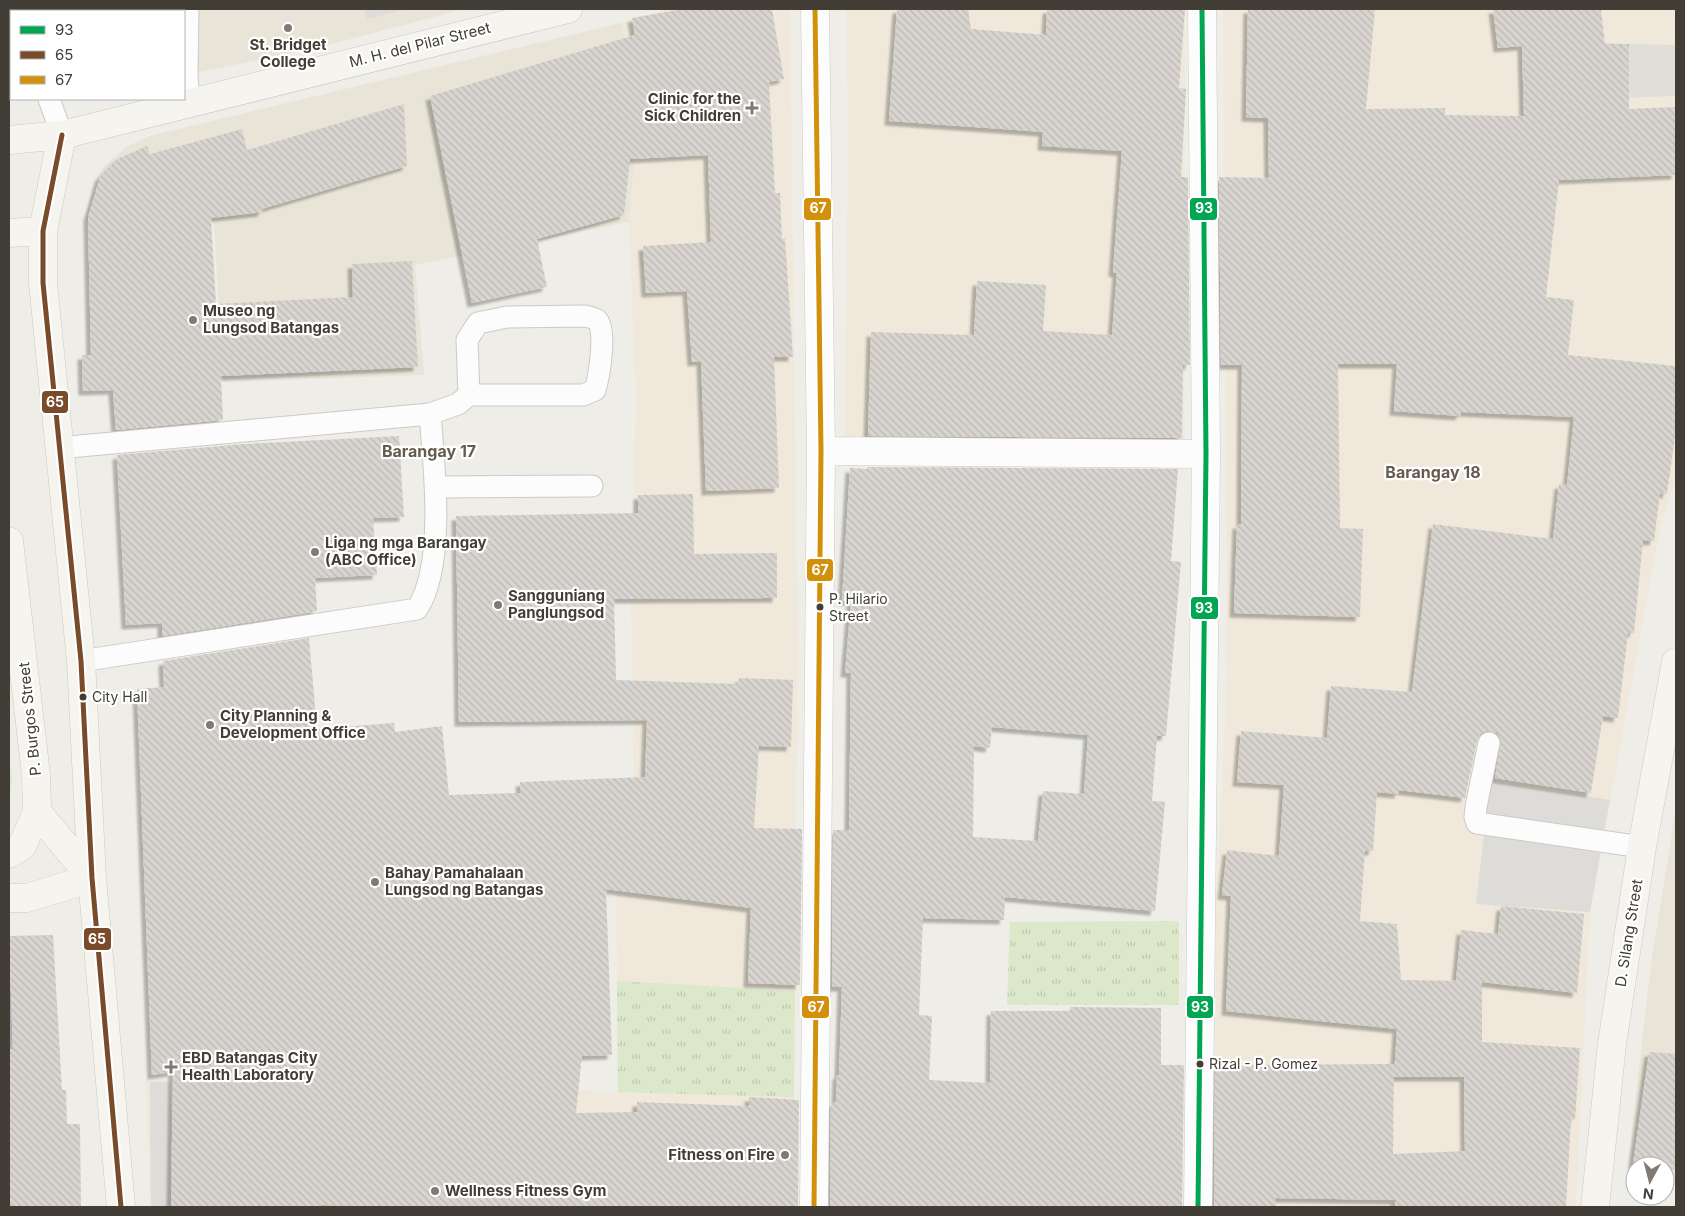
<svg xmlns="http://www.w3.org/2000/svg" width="1685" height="1216" viewBox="0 0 1685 1216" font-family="Inter,sans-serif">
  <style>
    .commercial { fill: #f0e9db }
    .industrial { fill: #e1ded9 }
    .education { fill: #e8e5d8 }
    .grass { fill: url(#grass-tufts) }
    .park { fill: url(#park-dots) }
    .parking { fill: #dddcd8 }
    .building { fill: url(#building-back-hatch); fill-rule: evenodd; filter: url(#shadow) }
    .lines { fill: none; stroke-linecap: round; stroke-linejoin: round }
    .lane-casing { stroke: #cccac5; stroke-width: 23 }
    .street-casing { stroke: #cccac5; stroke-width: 29 }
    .secondary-casing { stroke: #cccabf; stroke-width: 29 }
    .lane { stroke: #fcfcfc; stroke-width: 21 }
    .street { stroke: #fcfcfc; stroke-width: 28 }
    .secondary { stroke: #f5f4ee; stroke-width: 28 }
    .bus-1-casing { stroke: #fff; stroke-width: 9 }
    .bus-2-casing { stroke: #fff; stroke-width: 9 }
    .bus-3-casing { stroke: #fff; stroke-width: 9 }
    .bus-1 { stroke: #00a651; stroke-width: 5 }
    .bus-2 { stroke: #7a4b2a; stroke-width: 5 }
    .bus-3 { stroke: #d3910b; stroke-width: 5 }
    .poi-dot { fill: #7f7b74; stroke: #fff; stroke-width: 2 }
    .bus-dot { fill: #433e35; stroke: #fff; stroke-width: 2 }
    .labels { text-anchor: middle; stroke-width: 4.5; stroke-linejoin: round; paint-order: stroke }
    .bus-label { font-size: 14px; fill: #433e35; stroke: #fff; text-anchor: start }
    .poi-label { font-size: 15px; font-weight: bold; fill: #433e35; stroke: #fff; text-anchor: start }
    .street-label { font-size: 15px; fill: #433e35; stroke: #fff }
    .neighbourhood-label { font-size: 16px; font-weight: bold; fill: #655c4d; stroke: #fff }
    .line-badge { stroke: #fff; stroke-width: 2 }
    .badge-label { font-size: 14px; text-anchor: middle; font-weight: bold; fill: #fff }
  </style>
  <defs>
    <pattern id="grass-tufts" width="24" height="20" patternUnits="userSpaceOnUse" patternTransform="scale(1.25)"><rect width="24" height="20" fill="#dbe8c9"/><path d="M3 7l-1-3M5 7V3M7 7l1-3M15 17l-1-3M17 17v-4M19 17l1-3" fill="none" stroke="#bdc8ad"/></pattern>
    <pattern id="park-dots" width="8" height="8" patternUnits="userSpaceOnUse" patternTransform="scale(1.25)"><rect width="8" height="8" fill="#dbe8c9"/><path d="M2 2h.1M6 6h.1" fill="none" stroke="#bdc8ad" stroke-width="1.8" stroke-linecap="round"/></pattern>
    <pattern id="building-back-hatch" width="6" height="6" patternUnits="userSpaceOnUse" patternTransform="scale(1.25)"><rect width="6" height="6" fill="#d8d5d0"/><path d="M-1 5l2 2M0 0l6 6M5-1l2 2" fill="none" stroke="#bbb8b3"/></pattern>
    <filter id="shadow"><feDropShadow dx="-4.5" dy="4.5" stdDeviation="1" flood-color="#0004"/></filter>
  </defs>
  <rect width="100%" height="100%" fill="#eeede8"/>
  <path class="commercial" d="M669,9H790L798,659L792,1207H150L146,1079H276L618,1092L616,851L635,847L631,606L636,397L629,222L640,99L621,23Z
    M846,9H1185L1184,443L845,438L848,133Z
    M1223,9H1676V480L1661,523L1590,912L1576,1207H1215L1216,908L1227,680Z"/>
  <path class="industrial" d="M1597,43L1676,45V96L1599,99Z"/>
  <path class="education" d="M115,9H464L328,45L187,75L184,11H115Z
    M621,23L640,99L629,222L415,265L424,375L223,382L214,222L85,220L93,182L105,165L126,147L149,136Z
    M1676,808V1185L1665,1186V1166H1635V1184L1626,1180L1651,964Z"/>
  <path class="grass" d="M1179,921V1005H1007L1010,922Z
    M617,981L795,991L794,1097L618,1092Z"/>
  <path class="park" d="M9,750L12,780L9,803Z"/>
  <path class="parking" d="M9,9H115V11H11V99H42L9,100Z
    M365,9H408L367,19Z
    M1490,781L1610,800L1590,912L1476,904Z
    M150,1082H170L172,1207H151Z"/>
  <path class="building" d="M683,9H772L784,79L769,82L775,193H780L782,239L785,238L793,357H774L779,488L706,491L701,361L692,362L687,291L646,293L643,246L711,242L708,155L630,159L624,215L537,239L547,287L472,303L430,96L635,35L632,18Z
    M897,9H968L971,29L1046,35L1047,9H1185L1179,88L1186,89L1181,177H1188L1190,365H1183L1182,438L868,436L871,332L974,335L977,281L1046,285L1043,331L1112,335L1117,273L1113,272L1122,151L1042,146L1043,132L889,121Z
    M1248,9H1375L1366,109L1445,108V115L1524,116L1522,46L1498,48L1493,9H1601L1605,44H1629V109L1676,107V175L1559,180L1546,297L1574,300L1568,355L1676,366V430L1667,494L1660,493L1654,541L1643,540L1634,633H1628L1618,718L1603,716L1591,793L1495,778L1501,740L1497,733L1486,731L1480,734L1477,741L1465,798L1399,790V794L1377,792L1373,851H1365L1360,921L1397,924L1401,980L1471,981L1456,980L1461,930L1498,934L1501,906L1584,914L1577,993L1482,982V1042L1580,1048L1575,1120L1571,1119L1566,1207H1395V1200L1276,1198V1207H1214L1215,1065L1394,1064L1393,1154L1465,1151L1464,1077H1394L1397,1029L1226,1011L1231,896L1222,895L1227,850L1279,856L1284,785L1237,782L1241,731L1327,738L1331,686L1412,692L1433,524L1553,539L1559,484L1567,485L1574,417L1461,412L1460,416L1394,411L1397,364H1338L1340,528L1363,529L1360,617L1234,613L1237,524L1241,525L1242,365H1221L1219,177L1269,178L1268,118L1246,117Z
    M404,104L407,166L262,209L263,212L211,218L216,304L353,297L352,264L412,261L418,367L221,376L223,420L116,430L113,390L83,391L82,355H91L88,217L100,177L117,159L147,146L150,154L242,129L247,150Z
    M399,436L404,517L373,518L377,575L315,578L317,611L307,613L162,636V623L126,625L117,455L244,444Z
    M867,467L1178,469L1171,561L1181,562L1166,736H1157L1152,801L1165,802L1155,911L1005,897L1004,920L923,918L919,1015L932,1016L929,1080L990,1083L991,1011H1070V1007L1161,1008V1065H1184L1182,1207H830L831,1102H836L837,1075H839L842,987H832L833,830H849L851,673H845L851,601H842L850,468L867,469ZM992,727L1088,735L1084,794L1043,791L1038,841L973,837L974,746L990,748Z
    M693,494L694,554L777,553V598L614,599L616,680L738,684L739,678L793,680L791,747L759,746L754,828L802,829L800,985L748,983L751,908L606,889L612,1055L582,1056L576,1113L637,1112V1102L749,1106V1097L799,1100L798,1207H411L322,1205V1207H171L173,1072L152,1075L137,689L164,687L163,661L309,638L317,729L394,723L395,732L442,726L449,795L521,793L520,782L645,777L647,720L459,722L456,516L638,513V495Z
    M53,935L62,1090H66L67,1124H80L81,1207H9V1049H13L9,936Z
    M1649,1052L1676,1054V1170L1665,1169V1166L1633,1164Z"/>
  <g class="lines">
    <g class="lane-casing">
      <path id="lane" d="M44,9V11
        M188,9L187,75L189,104
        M49,99L62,135
        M430,414L458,404L469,395L467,340L478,323L507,317L585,316C588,317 594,318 597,320C607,330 599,377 595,390L583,395H469
        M58,448L430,414C434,465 446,565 417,609L81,661
        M436,487L592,486
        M1489,743L1476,807L1475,817L1477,823L1642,847"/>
    </g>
    <g class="street-casing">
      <path id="street" d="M821,451L1206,454
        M814,1207L821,451L815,9
        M1198,1207L1206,454L1202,9"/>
    </g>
    <g class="secondary-casing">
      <path id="secondary" d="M62,135L43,231V283L81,661L92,878L121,1207
        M9,140L62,135L568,9
        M9,233L43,231
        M9,541L36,775L37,812L92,878
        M9,854L22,846L37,812
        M9,898H27L92,878
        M1595,1207L1612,1044L1642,847L1676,662"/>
    </g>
    <use href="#lane" class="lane"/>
    <use href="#street" class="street"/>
    <use href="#secondary" class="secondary"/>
    <g class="bus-1-casing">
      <path id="bus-1" d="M1198,1207L1206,454L1202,9"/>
    </g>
    <g class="bus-2-casing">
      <path id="bus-2" d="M62,135L43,231V283L81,661L92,878L121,1207"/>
    </g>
    <g class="bus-3-casing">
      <path id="bus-3" d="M814,1207L821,451L815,9"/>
    </g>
    <use href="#bus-1" class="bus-1"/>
    <use href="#bus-2" class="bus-2"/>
    <use href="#bus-3" class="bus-3"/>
  </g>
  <g class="poi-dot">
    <circle cx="288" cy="28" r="5"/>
    <path d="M749.5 100.5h5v5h5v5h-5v5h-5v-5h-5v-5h5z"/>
    <circle cx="193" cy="320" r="5"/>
    <circle cx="315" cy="552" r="5"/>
    <circle cx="498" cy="605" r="5"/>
    <circle cx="210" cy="725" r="5"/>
    <circle cx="375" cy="882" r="5"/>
    <path d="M168.5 1059.5h5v5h5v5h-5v5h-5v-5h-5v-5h5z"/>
    <circle cx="785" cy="1155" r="5"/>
    <circle cx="435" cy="1191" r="5"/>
  </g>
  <g class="bus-dot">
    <circle cx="820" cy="607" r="4.5"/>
    <circle cx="83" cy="697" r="4.5"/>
    <circle cx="1200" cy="1064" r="4.5"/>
  </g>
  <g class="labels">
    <g class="bus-label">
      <text x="829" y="604">P. Hilario<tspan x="829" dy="17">Street</tspan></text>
      <text x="92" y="702">City Hall</text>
      <text x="1209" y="1069">Rizal - P. Gomez</text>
    </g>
    <g class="poi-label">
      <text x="288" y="50" text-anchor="middle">St. Bridget<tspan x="288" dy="17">College</tspan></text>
      <text x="741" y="104" text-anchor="end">Clinic for the<tspan x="741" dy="17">Sick Children</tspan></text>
      <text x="203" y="316">Museo ng<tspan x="203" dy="17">Lungsod Batangas</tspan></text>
      <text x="325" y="548">Liga ng mga Barangay<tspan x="325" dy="17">(ABC Office)</tspan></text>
      <text x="508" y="601">Sangguniang<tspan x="508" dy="17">Panglungsod</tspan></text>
      <text x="220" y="721">City Planning &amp;<tspan x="220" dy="17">Development Office</tspan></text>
      <text x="385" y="878">Bahay Pamahalaan<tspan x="385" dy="17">Lungsod ng Batangas</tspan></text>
      <text x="182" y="1063">EBD Batangas City<tspan x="182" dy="17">Health Laboratory</tspan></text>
      <text x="775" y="1160" text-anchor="end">Fitness on Fire</text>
      <text x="445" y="1196">Wellness Fitness Gym</text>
    </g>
    <g class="street-label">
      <text transform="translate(420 45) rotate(-14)" y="5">M. H. del Pilar Street</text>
      <text transform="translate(30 719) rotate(-96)" y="5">P. Burgos Street</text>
      <text transform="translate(1629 933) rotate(-81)" y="5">D. Silang Street</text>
    </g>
    <g class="neighbourhood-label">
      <text x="429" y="457">Barangay 17</text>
      <text x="1433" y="478">Barangay 18</text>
    </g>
  </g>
  <g class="line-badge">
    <rect x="803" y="197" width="29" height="24" rx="5" fill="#d3910b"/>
    <rect x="1189" y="197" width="29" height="24" rx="5" fill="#00a651"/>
    <rect x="41" y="390" width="28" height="24" rx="5" fill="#7a4b2a"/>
    <rect x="806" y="558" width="28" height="24" rx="5" fill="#d3910b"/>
    <rect x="1190" y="596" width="29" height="24" rx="5" fill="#00a651"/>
    <rect x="83" y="927" width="29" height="24" rx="5" fill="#7a4b2a"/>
    <rect x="801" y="995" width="29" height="24" rx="5" fill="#d3910b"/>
    <rect x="1186" y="995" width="28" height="24" rx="5" fill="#00a651"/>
  </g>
  <g class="badge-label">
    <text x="818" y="213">67</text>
    <text x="1204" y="213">93</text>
    <text x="55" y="407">65</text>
    <text x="820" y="575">67</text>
    <text x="1204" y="613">93</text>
    <text x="97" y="944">65</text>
    <text x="816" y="1012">67</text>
    <text x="1200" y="1012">93</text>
  </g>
  <rect width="1685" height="1216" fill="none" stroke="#433e35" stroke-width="20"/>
  <rect x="10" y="10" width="175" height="90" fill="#ffffff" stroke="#b4b2ae"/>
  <rect x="20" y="26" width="25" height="8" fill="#00a651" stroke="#b4b2ae"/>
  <text x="55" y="35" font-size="15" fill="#433e35">93</text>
  <rect x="20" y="51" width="25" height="8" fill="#7a4b2a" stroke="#b4b2ae"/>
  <text x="55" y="60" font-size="15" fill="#433e35">65</text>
  <rect x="20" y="76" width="25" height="8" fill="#d3910b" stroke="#b4b2ae"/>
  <text x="55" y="85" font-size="15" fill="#433e35">67</text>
  <g transform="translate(1650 1181) rotate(187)"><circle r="24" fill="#ffffff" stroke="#b4b2ae"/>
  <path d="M0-4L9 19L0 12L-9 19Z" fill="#7f7b74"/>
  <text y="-8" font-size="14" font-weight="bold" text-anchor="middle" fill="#433e35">N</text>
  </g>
</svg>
